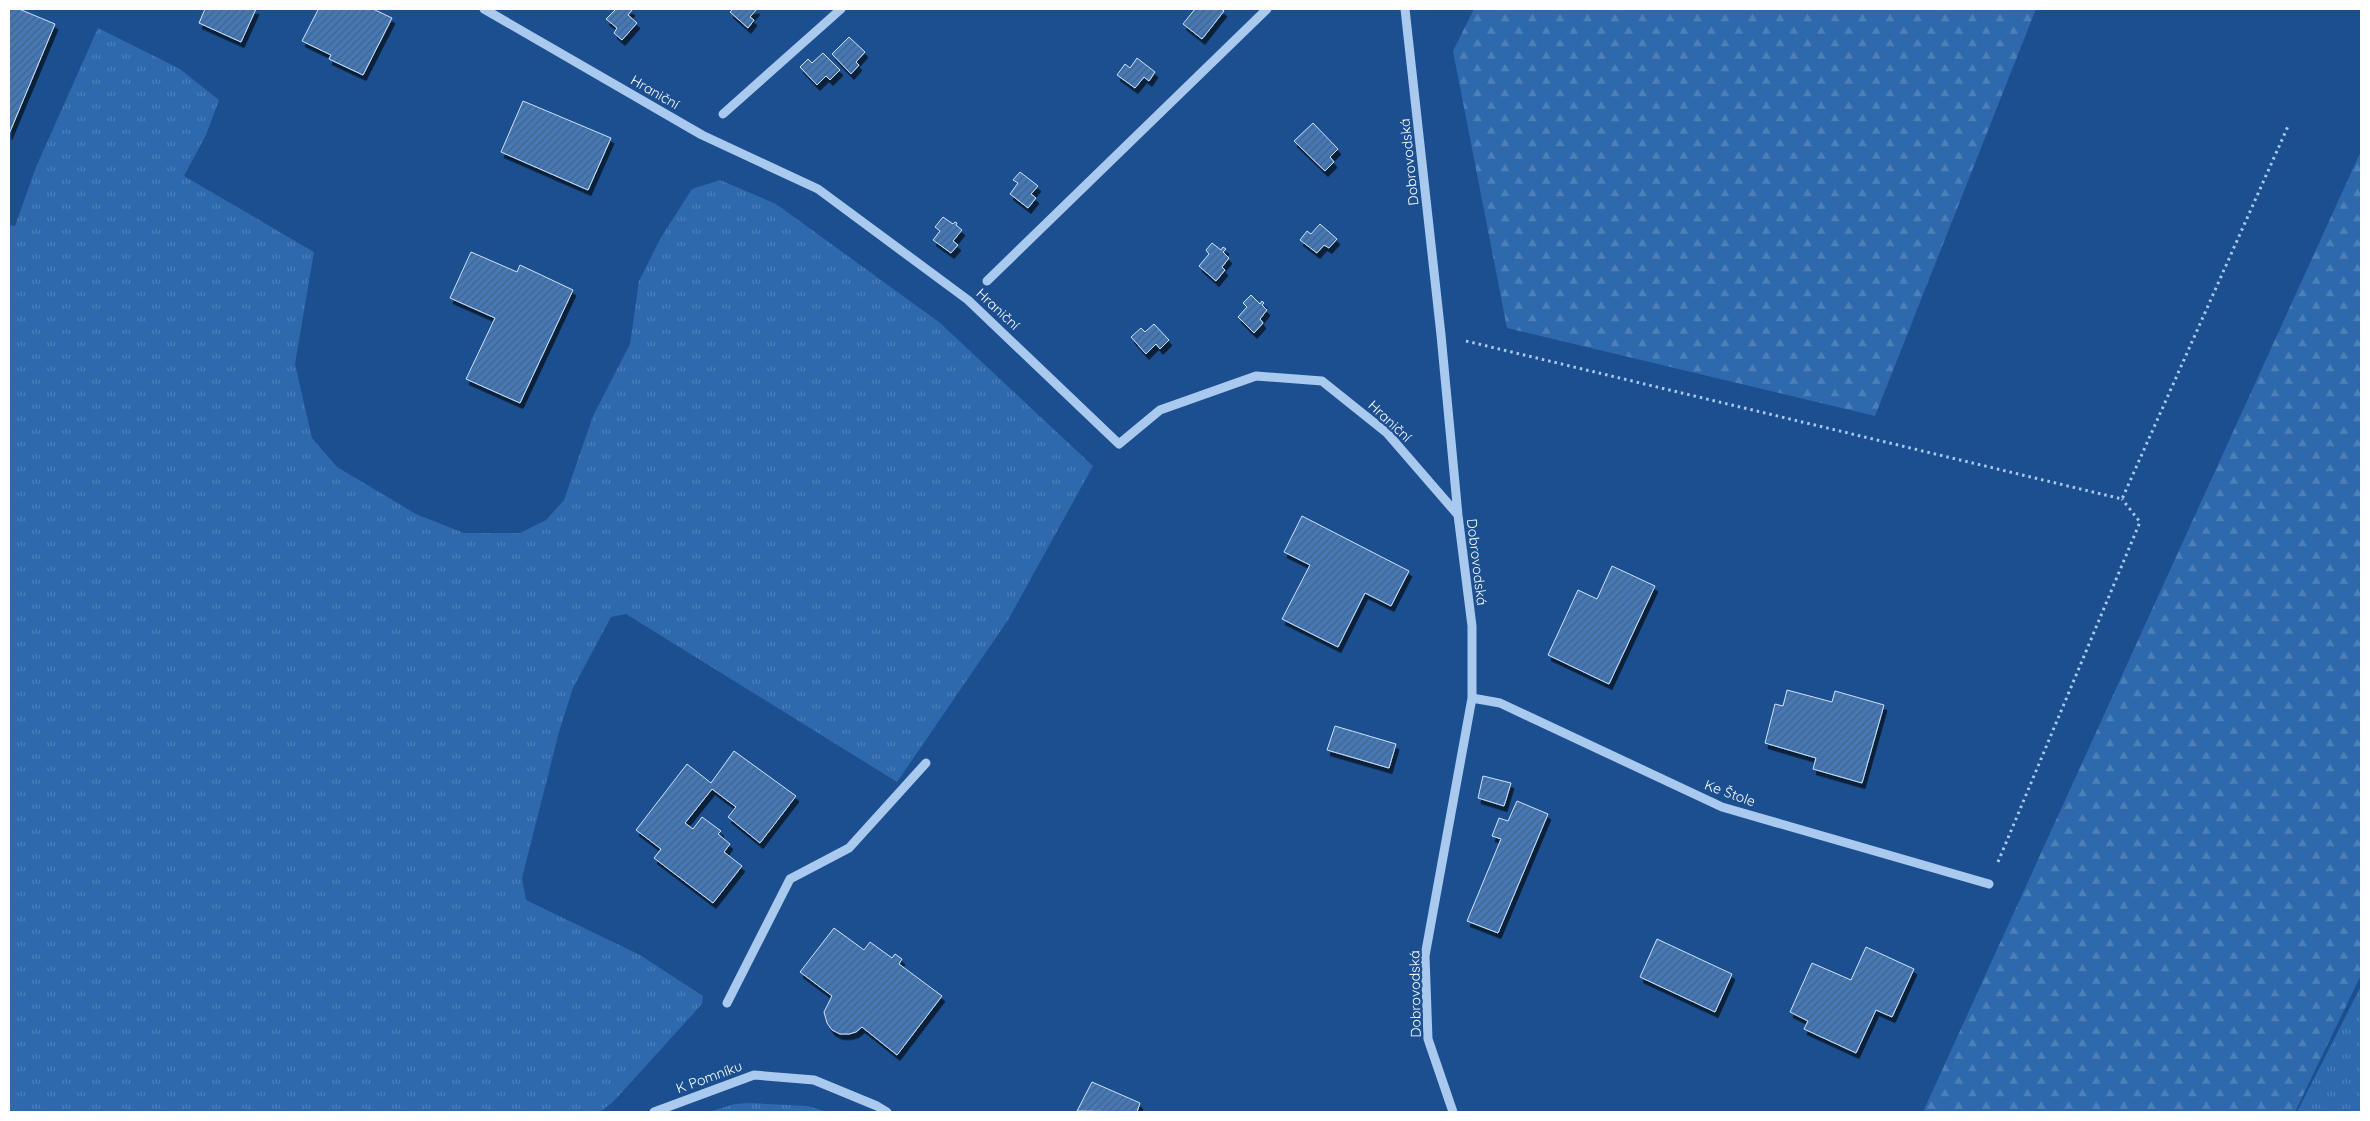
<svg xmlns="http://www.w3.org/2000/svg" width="2370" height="1121" viewBox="0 0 2370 1121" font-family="Quicksand,sans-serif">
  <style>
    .grass { fill: url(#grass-tufts) }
    .forest { fill: url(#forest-firs) }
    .building { fill: url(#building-hatch); stroke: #cfe3fa; filter: url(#shadow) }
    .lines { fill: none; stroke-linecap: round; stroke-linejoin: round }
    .path { stroke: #a9c9ee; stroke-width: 3; stroke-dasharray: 2.5 4; stroke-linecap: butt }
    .minor { stroke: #a9c9ee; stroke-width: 9 }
    .labels { text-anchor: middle; stroke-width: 5; stroke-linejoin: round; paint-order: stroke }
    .street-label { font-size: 14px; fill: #fff; stroke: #1b4f8f }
  </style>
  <defs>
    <pattern id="grass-tufts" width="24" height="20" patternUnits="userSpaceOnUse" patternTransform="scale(1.25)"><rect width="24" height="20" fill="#2e69ad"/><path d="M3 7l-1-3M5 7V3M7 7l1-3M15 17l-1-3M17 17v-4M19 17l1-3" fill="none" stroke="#4d80b9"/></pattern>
    <pattern id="forest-firs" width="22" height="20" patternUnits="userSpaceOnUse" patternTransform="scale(1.25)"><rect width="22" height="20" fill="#2e69ad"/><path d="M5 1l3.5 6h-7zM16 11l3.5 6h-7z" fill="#4d80b9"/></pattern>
    <pattern id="building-hatch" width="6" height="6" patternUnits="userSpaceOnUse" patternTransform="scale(1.25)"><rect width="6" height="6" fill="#4478b7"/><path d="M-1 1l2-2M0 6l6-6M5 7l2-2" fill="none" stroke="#486282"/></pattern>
    <filter id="shadow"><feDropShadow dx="3" dy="5.5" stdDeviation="0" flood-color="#0009"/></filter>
  </defs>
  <rect width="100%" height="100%" fill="#1b4f8f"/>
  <path class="grass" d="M98,28L180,69L219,100L206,135L184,176L314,252L295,364L312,438L337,467L416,514L464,533H520L546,520L564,500L593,416L630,344L639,281L660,239L692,189L720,180L776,204L939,322L1093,466L1008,620L897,782L626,614L611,617L573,688L559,732L522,878L526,900L640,955L703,996L702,1004L613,1102L600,1112H9V225L15,226L36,167Z
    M2361,986V1112H2297Z
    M749,1103L807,1106L829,1112H708L735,1104Z"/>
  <path class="forest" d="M1474,9H2036L1875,416L1507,328L1453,51Z
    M2361,151V975L2295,1112H1923Z"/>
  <path class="building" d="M9,9H19L55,24L9,134Z
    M205,9H256L241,42L199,23Z
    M316,9H373L392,18L363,75L329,59L331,55L302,41L318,10Z
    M616,9H630L632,10L628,15L637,23L622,40L614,33L617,28L606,19Z
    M733,9H757L750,17L754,20L748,28L730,12Z
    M1195,9H1221L1224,11L1202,39L1183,24Z
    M849,37L865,52L856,62L859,65L851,74L832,54Z
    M823,53L840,70L830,80L826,76L817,85L800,67L808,59L812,63Z
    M1137,58L1155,72L1149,81L1144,77L1135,88L1117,75L1125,64L1130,68Z
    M523,101L611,138L588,190L501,152Z
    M1313,123L1338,149L1330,157L1334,162L1325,171L1294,141Z
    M1020,172L1038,186L1031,194L1036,198L1028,208L1010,194L1018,183L1013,180Z
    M943,217L953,224L955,222L957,223L956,225L962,230L953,241L958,245L951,253L933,240L940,231L935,227Z
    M1320,224L1337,239L1329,248L1324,245L1317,253L1300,240L1307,231L1311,234Z
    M1212,243L1221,250L1223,247L1226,249L1223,252L1229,258L1222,267L1225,270L1216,281L1199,266L1209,254L1206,250Z
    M471,252L517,272L520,265L573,290L520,403L466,379L495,318L450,298Z
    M1251,295L1260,304L1262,301L1264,303L1262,305L1267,310L1260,319L1263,323L1254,333L1238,317L1247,307L1243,303Z
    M1154,324L1169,340L1160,349L1156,344L1146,354L1131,337L1141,328L1145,332Z
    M1302,516L1409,571L1391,606L1365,593L1338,647L1282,619L1310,565L1284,552Z
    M1612,566L1655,586L1609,684L1548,655L1578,590L1597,599Z
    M1787,690L1832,702L1835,691L1884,705L1862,783L1813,769L1816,758L1765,743L1775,704L1783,706Z
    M1335,726L1396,744L1389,768L1327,750Z
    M734,751L796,796L760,843L728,817L736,807L712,789L685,823L693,829L702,817L721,831L718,834L730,844L724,852L742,866L713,903L654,858L661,849L636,830L687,764L711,783Z
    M1483,776L1511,783L1504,806L1478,798Z
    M1517,801L1548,814L1498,933L1467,921L1501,839L1492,836L1499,818L1508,821Z
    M834,928L864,950L870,942L892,958L895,954L902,959L899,964L942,996L897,1055L862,1027L856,1032L849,1034H840L832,1030L827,1023L824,1012L832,996L800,972Z
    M1657,939L1732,974L1715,1012L1640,977Z
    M1866,947L1914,969L1892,1017L1876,1010L1856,1053L1804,1029L1808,1021L1790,1012L1812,963L1851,980Z
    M1092,1082L1140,1103L1137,1112L1077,1111Z"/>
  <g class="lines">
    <path class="path" d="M1466,341L2122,499L2289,124
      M1998,862L2140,522L2122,499"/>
    <path class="minor" d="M484,9L702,135L818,189L968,300L1119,444L1160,410L1256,376L1322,381L1387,433L1458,515
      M1405,9L1441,335L1458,515L1472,626V698L1425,956L1428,1039L1453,1112
      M723,114L841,9
      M987,281L1267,9
      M1472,698L1500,703L1722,807L1989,884
      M727,1003L790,879L849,848L926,763
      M654,1112L754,1075L814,1080L877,1106L887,1112"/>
  </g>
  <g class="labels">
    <g class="street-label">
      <text transform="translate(655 92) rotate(30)" y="5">Hraniční</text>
      <text transform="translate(1409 162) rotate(-96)" y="5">Dobrovodská</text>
      <text transform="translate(998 309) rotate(43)" y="5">Hraniční</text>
      <text transform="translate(1390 421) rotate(43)" y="5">Hraniční</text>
      <text transform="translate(1477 562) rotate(83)" y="5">Dobrovodská</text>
      <text transform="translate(1730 793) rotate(20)" y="5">Ke Štole</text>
      <text transform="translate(1415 994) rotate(-91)" y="5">Dobrovodská</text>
      <text transform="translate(709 1077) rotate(-20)" y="5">K Pomníku</text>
    </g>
  </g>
  <rect width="2370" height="1121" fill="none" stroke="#ffffff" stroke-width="20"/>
</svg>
